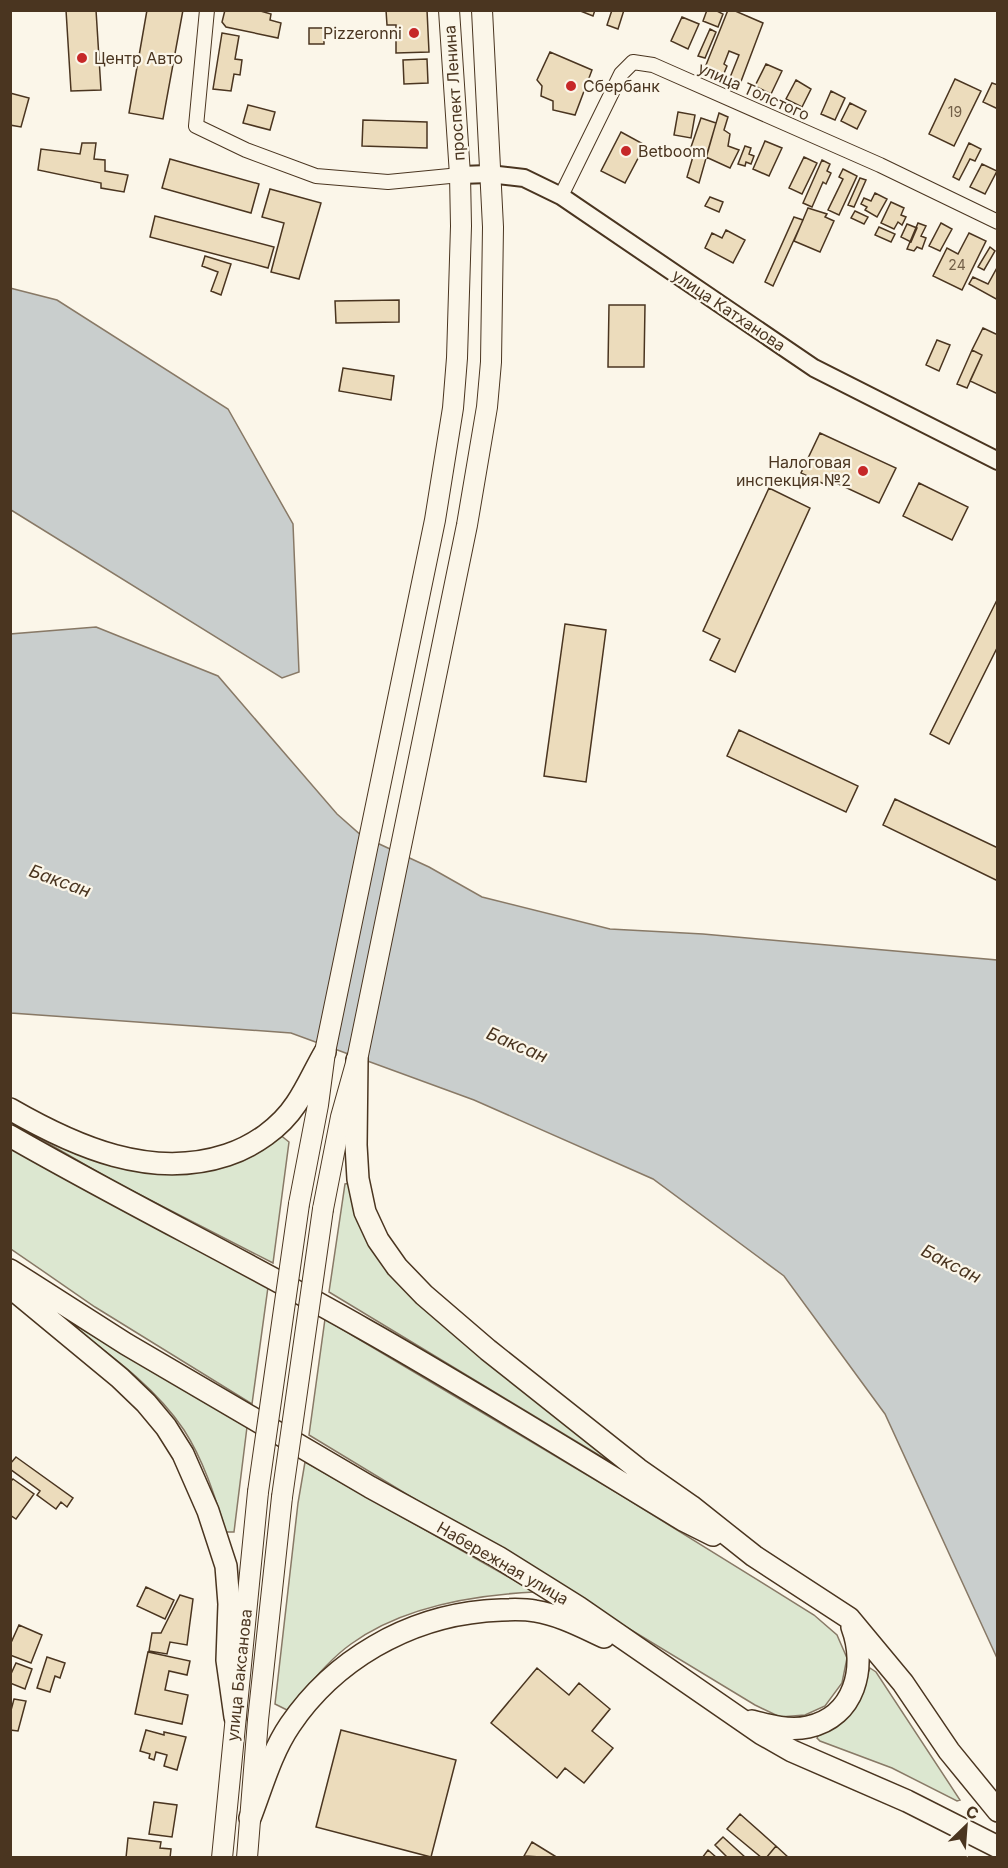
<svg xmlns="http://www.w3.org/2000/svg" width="1008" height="1868" viewBox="0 0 1008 1868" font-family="Inter,sans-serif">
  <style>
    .green { fill: #dce7d0; stroke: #887966; stroke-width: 1.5 }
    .water { fill: #c9cecd; stroke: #887966; stroke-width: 1.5 }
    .building { fill: #ecdcbc; stroke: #4a3520; stroke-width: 1.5 }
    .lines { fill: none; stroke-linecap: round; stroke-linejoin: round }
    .minor-casing { stroke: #4a3520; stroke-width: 16 }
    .tertiary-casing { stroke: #4a3520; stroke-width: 20 }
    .secondary-casing { stroke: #4a3520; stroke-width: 22 }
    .primary-casing { stroke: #4a3520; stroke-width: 24 }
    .minor { stroke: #fbf6e9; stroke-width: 14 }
    .tertiary { stroke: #fbf6e9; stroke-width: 16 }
    .secondary { stroke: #fbf6e9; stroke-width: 20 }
    .primary { stroke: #fbf6e9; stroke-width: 21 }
    .secondary-bridge-casing { stroke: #4a3520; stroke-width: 22; stroke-linecap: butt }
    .secondary-bridge { stroke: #fbf6e9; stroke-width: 20 }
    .poi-dot { fill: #c62828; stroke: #fbf6e9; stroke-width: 2 }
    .labels { text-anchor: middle; stroke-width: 4.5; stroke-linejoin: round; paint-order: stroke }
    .number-label { font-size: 14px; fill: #725f47 }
    .poi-label { font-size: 16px; fill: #4a3520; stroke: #fbf6e9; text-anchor: start }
    .street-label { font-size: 16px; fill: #4a3520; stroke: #fbf6e9 }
    .water-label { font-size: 18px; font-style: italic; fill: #4a3520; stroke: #fbf6e9 }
  </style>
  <rect width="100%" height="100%" fill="#fbf6e9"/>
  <path class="green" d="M10,1118L130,1169L279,1134L289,1142L273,1263L115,1182L11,1122Z
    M10,1148L268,1287L252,1404L95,1307L11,1249Z
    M351,1183L370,1244L635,1477L329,1292L345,1184Z
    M55,1313L247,1427L234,1532H226C215,1497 204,1461 184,1430C152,1382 100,1348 55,1313Z
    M325,1319L619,1494L814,1615L837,1635L847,1658L842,1683L825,1706L805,1715L780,1717L755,1705L309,1435Z
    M305,1462L535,1592C473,1595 403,1606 351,1644C327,1661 307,1688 287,1710L275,1704L298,1503Z
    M870,1668L876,1672L960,1800L957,1801L892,1768L820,1741L817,1738L819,1734C858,1715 855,1704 870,1668Z"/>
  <path class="water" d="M10,288L57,300L228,409L293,524L299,672L282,678L11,510Z
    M96,627L218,676L337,814L362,836L429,867L482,897L610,929L703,934L997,960V1658L885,1414L784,1276L653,1179L474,1100L291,1033L11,1013L10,634Z"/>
  <path class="building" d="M66,10H96L101,90L71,91Z
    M147,10H183L163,119L129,113Z
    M225,10H257L271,14L270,20L281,23L278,38L226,27L222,22Z
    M386,10H427L429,52L396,53V25H387Z
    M578,10H595L593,16Z
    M612,10H624L618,29L607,25Z
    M707,10H715L723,14L718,27L703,21Z
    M728,10H733L763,23L740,84L729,80L739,55L729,51L724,64L727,66L722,78L704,70Z
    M682,17L699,24L688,49L671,41Z
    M309,28H324V44H309Z
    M710,29L716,32L705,58L698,56Z
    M222,33L239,36L235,59L242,60L240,75L234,74L231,91L213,89Z
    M550,52L592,70L575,115L553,110V101L541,96L542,86L537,80Z
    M427,59L428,83L404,84L403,60Z
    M766,64L782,71L771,94L755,86Z
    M955,79L981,91L954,146L929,134Z
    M796,80L811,89L802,107L786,99Z
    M992,83L998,85V109L983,102Z
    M831,91L845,98L835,120L821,114Z
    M10,93L29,98L21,127L10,125Z
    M850,103L866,111L857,129L841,121Z
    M248,105L275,112L270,130L243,123Z
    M678,112L695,115L691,138L674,135Z
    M719,113L728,117L724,130L730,134L728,146L739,150L730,168L706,157Z
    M701,118L716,123L699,183L687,177L694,153L690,150Z
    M363,120L427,122V148L362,146Z
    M621,132L645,145L625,183L601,171Z
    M765,141L782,148L769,176L753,169Z
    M82,143H96L94,159L105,160V171L128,175L124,192L101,188V183L38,170L41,149L80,154Z
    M969,143L981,149L975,161L970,159L959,180L953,177Z
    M745,146L751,148L749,154L754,156L751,164L746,162L745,166L738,164Z
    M804,157L817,163L802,194L789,188Z
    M170,159L259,184L251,213L162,188Z
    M822,160L830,164L827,171L831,173L826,184L823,182L812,207L803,203Z
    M982,164L997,171L985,194L970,187Z
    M843,169L857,176L839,215L828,210L843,179L839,177Z
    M860,178L866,180L854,207L848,205Z
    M270,189L321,203L299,279L271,272L284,223L262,217Z
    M875,193L887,199L877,217L865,210L867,207L861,204L864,198L871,201Z
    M710,197L723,202L719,212L705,206Z
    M891,202L904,208L901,215L906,217L902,225L898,222L894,229L881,223Z
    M808,208L827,214L825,217L834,221L820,252L794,241Z
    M855,211L868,217L864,224L851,218Z
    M155,216L274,247L268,268L150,237Z
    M794,217L803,220L773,286L765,282Z
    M918,223L926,226L921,236L926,238L922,249L917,247L914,251L907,249Z
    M941,223L952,229L940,251L929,246Z
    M907,224L917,228L911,242L901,237Z
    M879,227L895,234L891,242L875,235Z
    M726,230L745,240L733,263L705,248L712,233L722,238Z
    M969,233L986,241L962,290L933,276L947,248L958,254Z
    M990,247L995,251L984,270L978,267Z
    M205,256L231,264L221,295L211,291L218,272L202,266Z
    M998,266V300L969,284L973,277L988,284Z
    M399,300V322L336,323L335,301Z
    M609,305H645L644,367H608Z
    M983,328L998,335V394L970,381L982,355L972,350Z
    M937,340L950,345L939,371L926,365Z
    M972,350L982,355L967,388L957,384Z
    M343,368L394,376L391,400L339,391Z
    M820,433L896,468L879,503L830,480L828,486L801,473Z
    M919,483L968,507L952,540L903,516Z
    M769,488L810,508L735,672L710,660L720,639L703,631Z
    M998,598V646L949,744L930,734Z
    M565,624L606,630L586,782L544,776Z
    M739,730L858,786L846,812L727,756Z
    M895,799L998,848V881L883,825Z
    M16,1457L73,1498L67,1507L61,1502L56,1509L37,1495L40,1491L10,1469V1464Z
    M13,1479L34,1494L16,1519L10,1515V1482Z
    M146,1587L174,1600L165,1619L137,1606Z
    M180,1595L193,1599L187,1645L170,1642L167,1654L149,1651L152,1633H161Z
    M19,1625L42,1635L31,1663L10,1655V1645Z
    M148,1652L190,1661L187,1675L169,1671L165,1690L188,1695L182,1724L135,1714Z
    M47,1657L65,1663L60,1678L55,1676L50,1692L37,1688Z
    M16,1663L32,1669L25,1689L10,1683V1676Z
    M537,1668L569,1695L579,1683L610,1709L592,1731L613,1748L584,1783L565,1768L557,1778L491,1723Z
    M14,1699L26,1701L18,1731L10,1730V1714Z
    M146,1730L164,1735V1732L186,1737L177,1770L164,1766L167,1755L156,1752L154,1760L149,1758L150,1754L140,1751Z
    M341,1730L456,1760L431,1857L316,1827Z
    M154,1802L177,1805L172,1837L149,1834Z
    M740,1814L776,1846L766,1858H762L727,1829Z
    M723,1837L746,1858H728L715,1845Z
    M128,1838L161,1842L160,1848L171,1849L170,1858H126Z
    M532,1842L558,1858L524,1856Z
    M776,1846L789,1858H766Z
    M708,1850L717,1858H702Z"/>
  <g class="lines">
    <g class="minor-casing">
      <path id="minor" d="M207,10L196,126L246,150L316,176L388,182L460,175
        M561,196L621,74L633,62L653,65L880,165L998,222"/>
    </g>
    <g class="tertiary-casing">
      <path id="tertiary" d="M460,175L489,174L524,178L561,196L814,368L998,461"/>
    </g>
    <g class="secondary-casing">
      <path id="secondary" d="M299,1204L318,1105L325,1052L435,520L453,408L457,358L461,226L460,175L449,10
        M323,1209L341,1117L357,1060L467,525L487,407L491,362L493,227L482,10
        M222,1858L258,1492
        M247,1858L258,1720L282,1497"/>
    </g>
    <g class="primary-casing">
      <path id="primary" d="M357,1060L356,1145L358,1179L365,1212L378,1240L397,1267L424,1295L488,1350L638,1469L691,1506L754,1556L849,1618L903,1683L949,1751L998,1811
        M10,1109C76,1147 151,1180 227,1155C254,1146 280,1128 296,1104C307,1088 315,1069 325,1052
        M10,1136C127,1203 247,1262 364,1329C472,1390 577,1456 683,1520L713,1535
        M10,1270L126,1344L370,1487L498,1557L578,1607L762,1734L792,1751L907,1801L998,1847
        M10,1287L120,1378L146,1403L166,1427L183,1454L208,1511L226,1566L229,1604L227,1660L235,1717
        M752,1721C770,1726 790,1731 808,1727C855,1717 867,1667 852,1627
        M250,1818C262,1787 271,1753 290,1725C334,1660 407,1618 485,1611C501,1610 519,1608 535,1611C560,1615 582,1627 604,1637"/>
    </g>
    <use href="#minor" class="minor"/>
    <use href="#tertiary" class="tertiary"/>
    <use href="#secondary" class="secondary"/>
    <use href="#primary" class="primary"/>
    <g class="secondary-bridge-casing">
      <path id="secondary-bridge" d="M258,1492L299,1204
        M282,1497L323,1209"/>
    </g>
    <use href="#secondary-bridge" class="secondary-bridge"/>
  </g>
  <g class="poi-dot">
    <circle cx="414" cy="33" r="6"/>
    <circle cx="82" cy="58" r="6"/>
    <circle cx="571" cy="86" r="6"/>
    <circle cx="626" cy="151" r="6"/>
    <circle cx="863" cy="471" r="6"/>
  </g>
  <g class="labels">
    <g class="number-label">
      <text x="955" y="117">19</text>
      <text x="957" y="270">24</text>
    </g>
    <g class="poi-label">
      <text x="402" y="39" text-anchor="end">Pizzeronni</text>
      <text x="94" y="64">Центр Авто</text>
      <text x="583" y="92">Сбербанк</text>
      <text x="638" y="157">Betboom</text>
      <text x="851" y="468" text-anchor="end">Налоговая<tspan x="851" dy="18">инспекция №2</tspan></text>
    </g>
    <g class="street-label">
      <text transform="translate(754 91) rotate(24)" y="6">улица Толстого</text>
      <text transform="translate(454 93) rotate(-94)" y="6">проспект Ленина</text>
      <text transform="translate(729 310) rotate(34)" y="6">улица Катханова</text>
      <text transform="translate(503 1563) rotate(30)" y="6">Набережная улица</text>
      <text transform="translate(239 1675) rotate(-84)" y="6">улица Баксанова</text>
    </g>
    <g class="water-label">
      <text transform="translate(60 881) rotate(20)" y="6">Баксан</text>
      <text transform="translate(517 1045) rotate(23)" y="6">Баксан</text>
      <text transform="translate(951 1264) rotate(27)" y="6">Баксан</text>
    </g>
  </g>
  <rect width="1008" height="1868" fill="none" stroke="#4a3520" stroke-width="24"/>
  <g transform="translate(966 1826) rotate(25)" stroke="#fbf6e9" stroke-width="4.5" paint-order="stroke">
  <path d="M0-4.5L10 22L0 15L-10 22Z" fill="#4a3520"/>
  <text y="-9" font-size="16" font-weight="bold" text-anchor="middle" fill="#4a3520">С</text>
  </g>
</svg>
